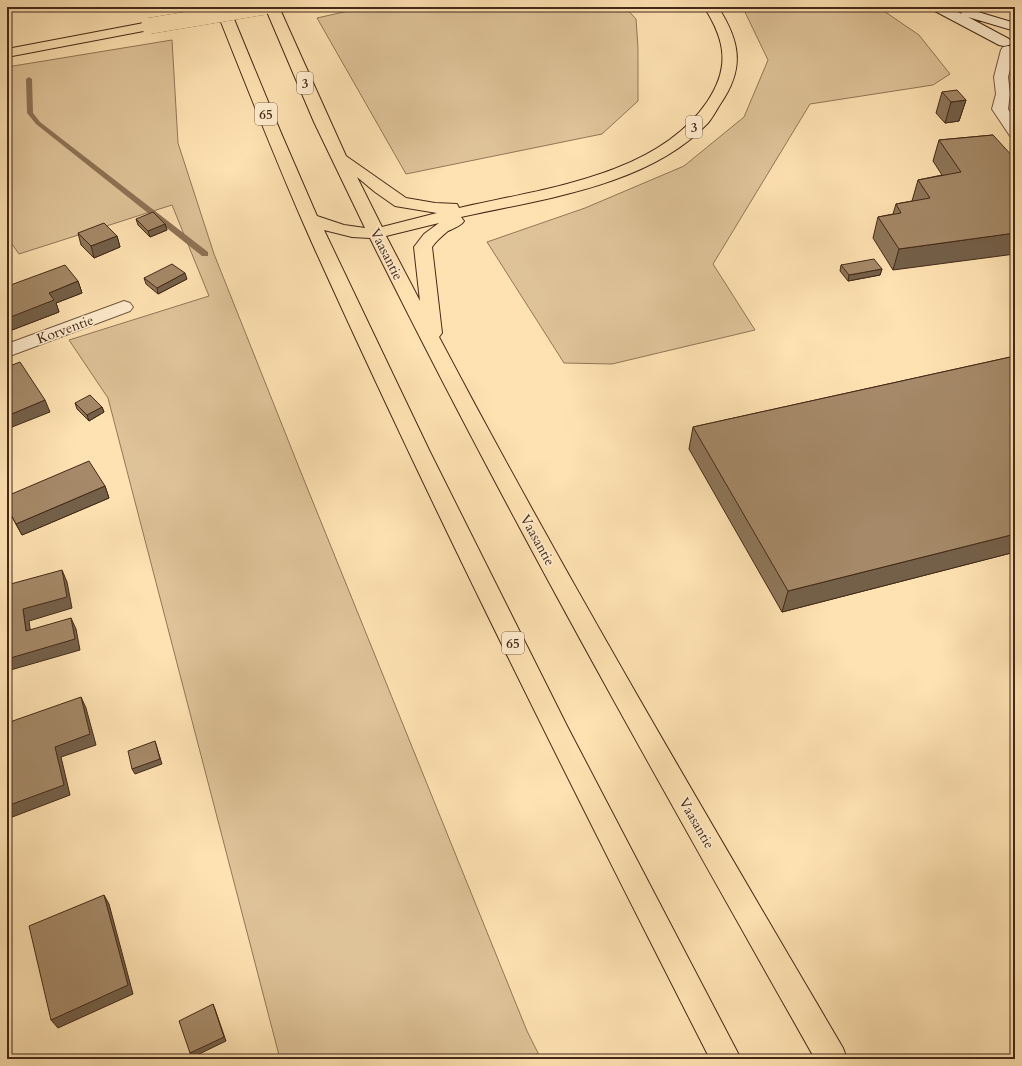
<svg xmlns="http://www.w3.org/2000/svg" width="1022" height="1066" viewBox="0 0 1022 1066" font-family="Cardo,serif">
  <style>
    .green { fill: #dfc398; stroke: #927658 }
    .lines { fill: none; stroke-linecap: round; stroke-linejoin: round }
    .stream { fill: #8e7255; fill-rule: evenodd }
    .minor-casing { stroke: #73573e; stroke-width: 2 }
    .tertiary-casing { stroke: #73573e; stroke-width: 2 }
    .secondary-casing { stroke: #442918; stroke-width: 2 }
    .trunk-casing { stroke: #442918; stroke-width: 2 }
    .minor { fill: #ffeccd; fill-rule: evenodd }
    .tertiary { fill: #ffeccd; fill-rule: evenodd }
    .secondary { fill: #ffeccd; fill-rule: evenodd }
    .trunk { fill: #ffe2b2; fill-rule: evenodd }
    .trunk-bridge-casing { stroke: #442918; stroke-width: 16; stroke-linecap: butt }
    .trunk-bridge { stroke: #ffe2b2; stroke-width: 16 }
    .wall { fill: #8e7659; stroke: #442918 }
    .shaded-wall { fill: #746049; stroke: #442918 }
    .building { fill: #a58968; stroke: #442918 }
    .labels { text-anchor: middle; stroke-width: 3.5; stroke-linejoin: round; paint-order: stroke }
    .shield { fill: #ffeccd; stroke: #7c644e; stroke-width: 1 }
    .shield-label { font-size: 13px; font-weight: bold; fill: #442918 }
    .street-label { font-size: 14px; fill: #442918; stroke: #ffeccd }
  </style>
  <rect width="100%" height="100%" fill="#ffe2b2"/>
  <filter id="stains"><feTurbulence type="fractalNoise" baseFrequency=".005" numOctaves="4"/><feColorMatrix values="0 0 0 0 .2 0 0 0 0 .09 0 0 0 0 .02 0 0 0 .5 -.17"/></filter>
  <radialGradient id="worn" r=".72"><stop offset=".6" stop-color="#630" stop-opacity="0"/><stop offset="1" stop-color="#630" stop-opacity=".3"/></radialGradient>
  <path class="green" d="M366,7H625L636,19L638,48V101L602,134L406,174L317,18Z
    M740,7H878L919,35L950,74L933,85L810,104L713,264L755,330L612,364L564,363L487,242L585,208L684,166L744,117L768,60L744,10Z
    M172,40L178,143L214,254L300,470L527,1031L541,1059H280L108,398L69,340L209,296L172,205L19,254L7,237V67Z"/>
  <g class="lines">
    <path class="stream" d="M29,77L32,79L33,113L40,122L208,252V256H202L36,124L27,113L26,79Z"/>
    <g class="minor-casing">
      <path id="minor" d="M124,301L130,303L133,307L130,311L7,357V344Z"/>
    </g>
    <g class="tertiary-casing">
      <path id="tertiary" d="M1008,46L1013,47L1015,50L1008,77L1010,94L1008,109L1015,121V138L1010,136L992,109L996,94L994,77L1001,50L1003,47Z"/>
    </g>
    <g class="secondary-casing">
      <path id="secondary" d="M931,7H948L962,14L961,13L963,10L968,9L1015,23V31L968,17L1009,39L1011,42L1009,45L1004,46L999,45L933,10Z"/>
    </g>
    <g class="trunk-casing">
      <path id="trunk" d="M215,7H229L281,133L317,216L344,225L365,228L314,122L265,7H279L346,156L406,198L435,203L457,204L459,208C540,189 656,177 707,102C730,68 726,41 704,7H718C740,41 745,68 721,103C717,109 713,117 708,123C649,186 542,199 461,217L464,221C461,226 454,228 448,231C442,236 436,241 432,247L442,333L439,337C566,578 705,813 843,1048L847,1059H815C662,788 508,517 370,238L352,237L324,230L430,452L567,726L741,1059H710C573,790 437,520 313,245C278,167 247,87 215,7ZM357,177L375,192L395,206L437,213L382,227ZM439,223L424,234L414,247L420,301L386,236Z
        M149,22L154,23L156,26L154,29L7,57V49Z"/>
    </g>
    <use href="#minor" class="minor"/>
    <use href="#tertiary" class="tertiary"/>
    <use href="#secondary" class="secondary"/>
    <use href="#trunk" class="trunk"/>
    <g class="trunk-bridge-casing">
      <path id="trunk-bridge" d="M149,26L263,7"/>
    </g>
    <use href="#trunk-bridge" class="trunk-bridge"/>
  </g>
  <path class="wall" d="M942,92L966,100L959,121L945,123L936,113Z
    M993,135L893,270L873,238L878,217L893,214L896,204L912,201L918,180L942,175L933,161L939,140Z
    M136,219L165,224L167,230L150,237L138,225Z
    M78,233L117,236L120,247L94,258L81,245Z
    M841,265L882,269L880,275L848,281L840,271Z
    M144,278L187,279L158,294L146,284Z
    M78,281L82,293L56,303L59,312L12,330L7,322V293L11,292L8,286Z
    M1015,356V552L782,612L689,449L693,427Z
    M75,403L102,407L104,412L89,421L77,409Z
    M105,486L109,498L22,535L7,508V496Z"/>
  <path class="shaded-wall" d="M966,100L959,121L945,123L951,102Z
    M165,224L167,230L150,237L148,231Z
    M1015,233V254L893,270L899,249Z
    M117,236L120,247L94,258L91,246Z
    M882,269L880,275L848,281L849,275Z
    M185,273L187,279L158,294L157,288Z
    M78,281L82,293L56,303L59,312L12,330L8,318L49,293Z
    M45,400L50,412L7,429V416Z
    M102,407L104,412L89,421L87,415Z
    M105,486L109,498L22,535L16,524Z
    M1015,534V552L782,612L788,591Z
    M62,570L67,582L72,608L29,621L32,642L26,631L23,609Z
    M71,618L76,629L80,650L7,671V659Z
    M81,697L86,708L96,745L61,757L70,795L7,819V806Z
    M155,741L162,764L135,774L132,769Z
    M104,895L109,904L133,994L58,1028L51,1020Z
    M213,1004L215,1009L226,1041L193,1057L190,1053Z"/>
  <path class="building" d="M957,90L966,100L951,102L942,92Z
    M993,135L1015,159V233L899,249L878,217L901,213L896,204L930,198L918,180L961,172L939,140Z
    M153,212L165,224L148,231L136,219Z
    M104,223L117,236L91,246L78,233Z
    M874,259L882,269L849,275L841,265Z
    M172,264L185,273L157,288L144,278Z
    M65,265L78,281L49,293L54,300L8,318L7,293L12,291L8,286Z
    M1015,356V534L788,591L693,427Z
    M20,362L45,400L7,416V367Z
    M90,395L102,407L87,415L75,403Z
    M89,461L105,486L16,524L7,507V496Z
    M62,570L67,597L23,609L26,631L71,618L75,639L7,659V585Z
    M81,697L90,734L55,747L64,785L7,806V723Z
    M155,741L160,759L132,769L128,751Z
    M104,895L128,985L51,1020L29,926Z
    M213,1004L224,1037L190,1053L179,1021Z"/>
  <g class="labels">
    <g class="shield">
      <rect x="297" y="72" width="16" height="22" rx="3"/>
      <rect x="255" y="103" width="22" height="22" rx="3"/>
      <rect x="686" y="116" width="16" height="22" rx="3"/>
      <rect x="502" y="632" width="22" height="22" rx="3"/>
    </g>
    <g class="shield-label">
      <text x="305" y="88">3</text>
      <text x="266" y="119">65</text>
      <text x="694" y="132">3</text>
      <text x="513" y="648">65</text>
    </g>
    <g class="street-label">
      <text transform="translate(387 254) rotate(63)" y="5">Vaasantie</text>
      <text transform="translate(65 329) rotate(-20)" y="5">Korventie</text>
      <text transform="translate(538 540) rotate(61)" y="5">Vaasantie</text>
      <text transform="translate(697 823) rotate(60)" y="5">Vaasantie</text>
    </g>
  </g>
  <rect width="1022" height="1066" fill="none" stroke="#ffe2b2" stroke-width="24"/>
  <rect x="8" y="8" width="1006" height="1050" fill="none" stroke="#442918" stroke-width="2"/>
  <rect x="12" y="12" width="998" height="1042" fill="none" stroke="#442918"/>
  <rect width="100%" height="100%" filter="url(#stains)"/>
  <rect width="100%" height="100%" fill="url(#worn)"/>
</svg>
